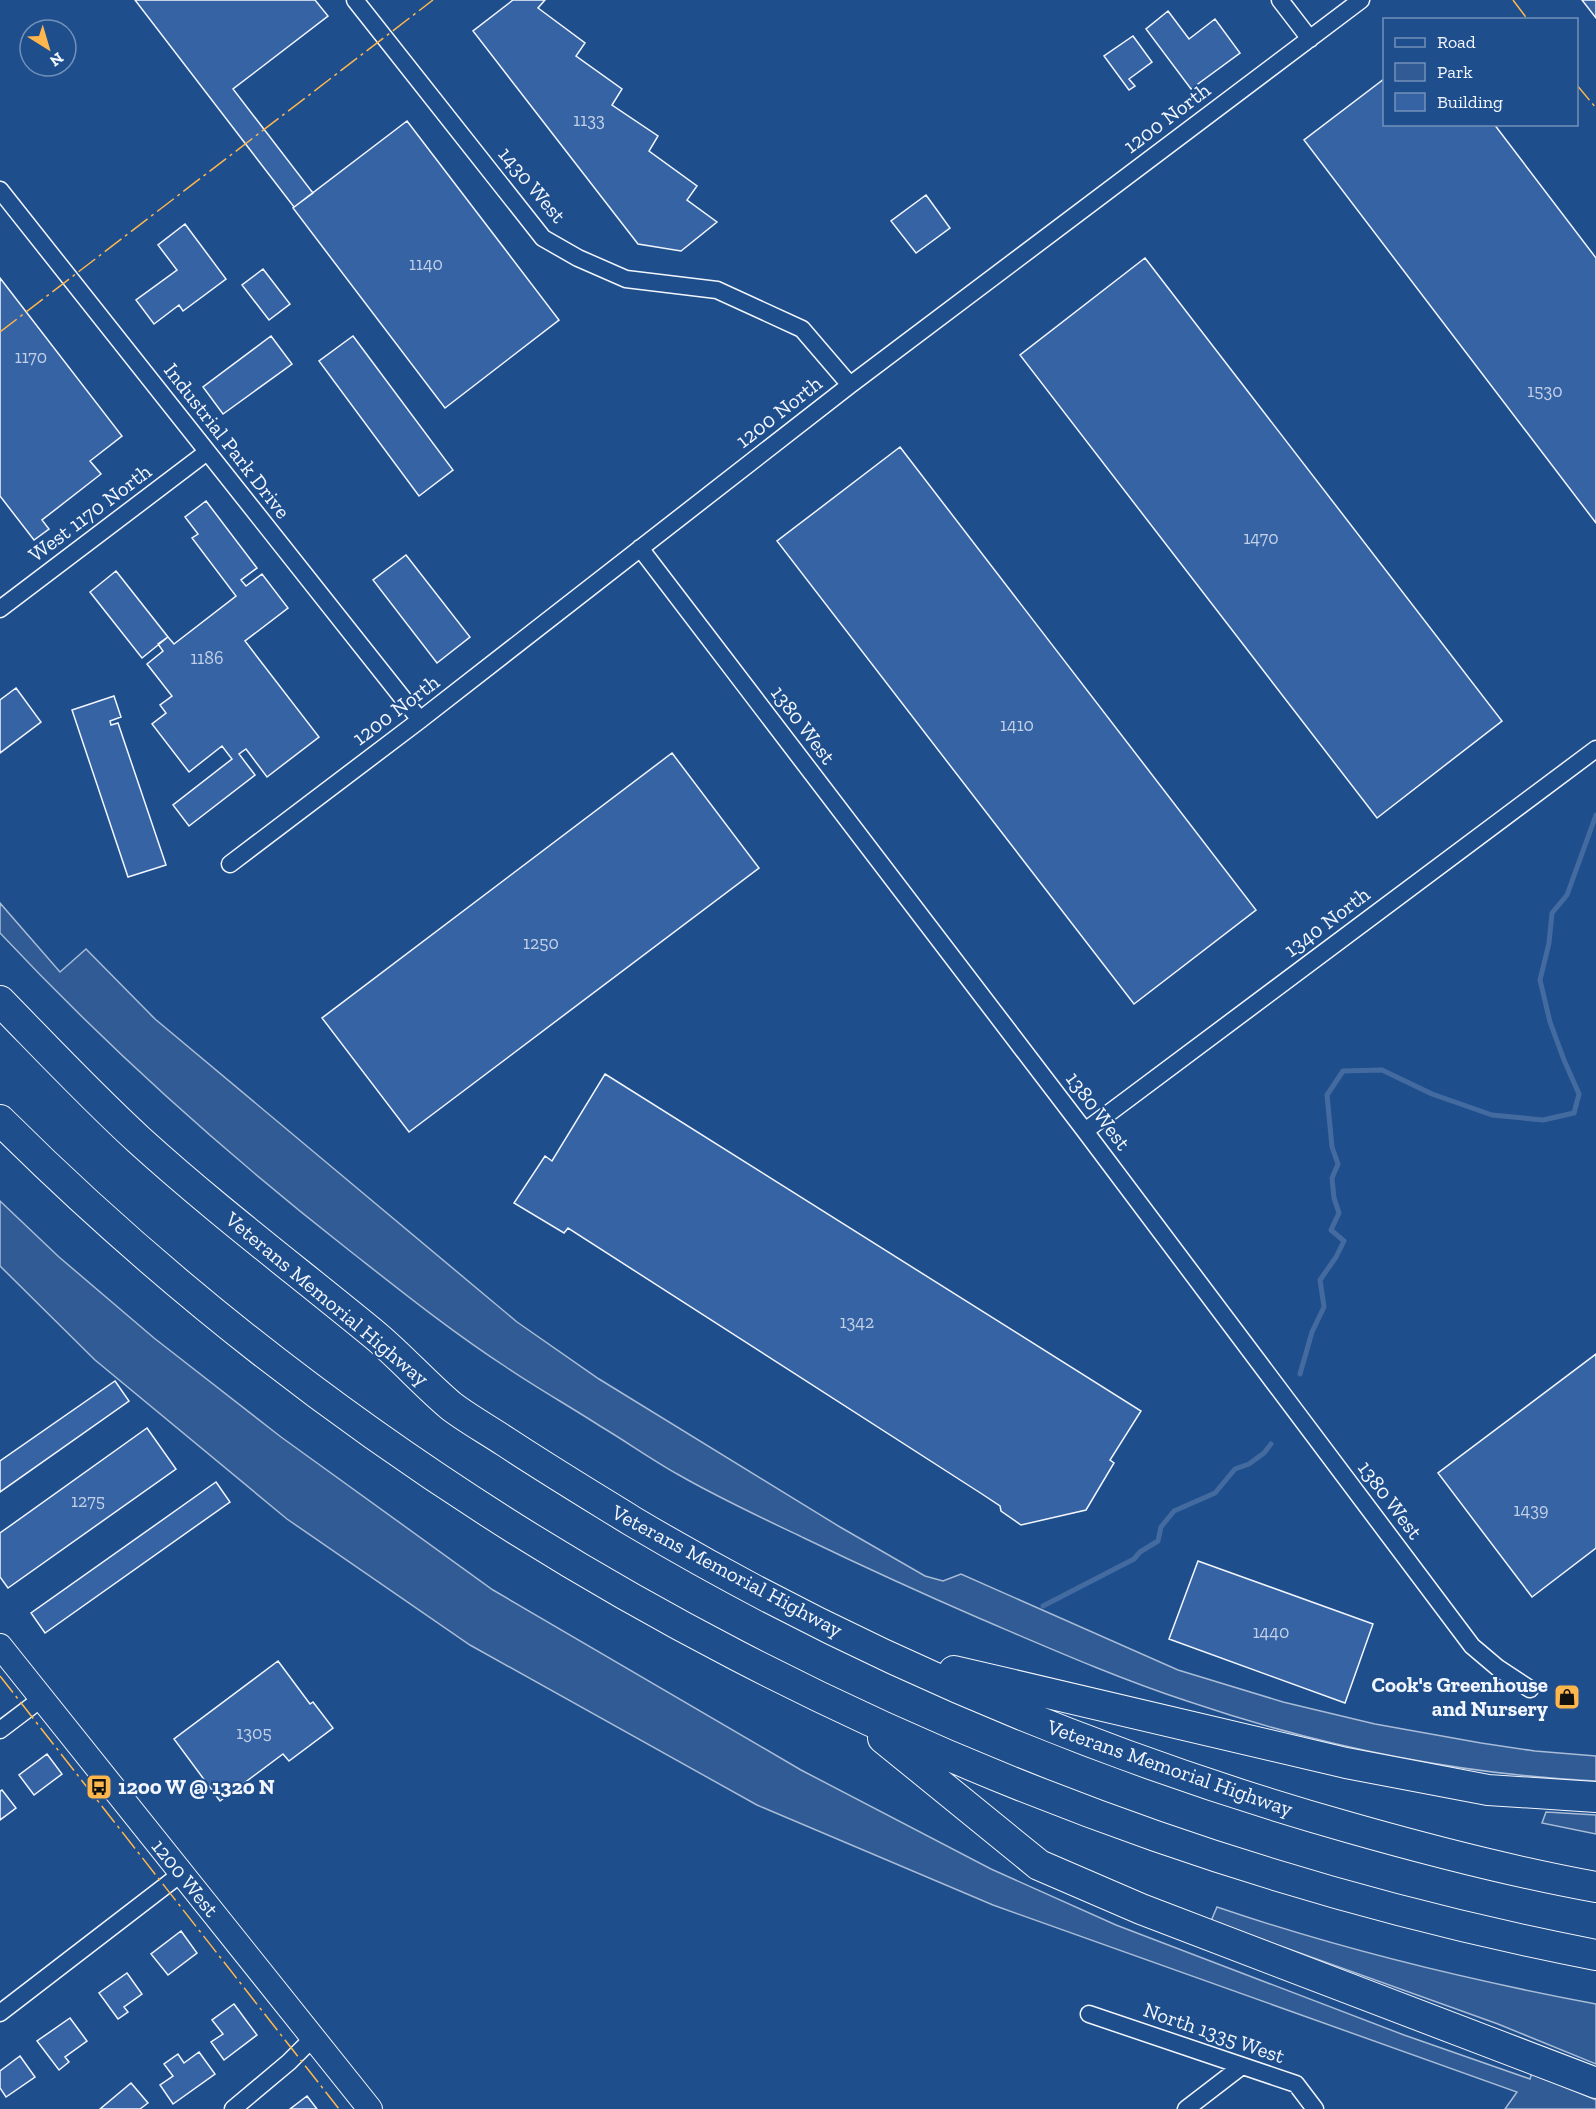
<svg xmlns="http://www.w3.org/2000/svg" width="1596" height="2109" viewBox="0 0 1596 2109" font-family="'Zilla Slab',serif">
  <style>
    .green { fill: #305b95; stroke: #a8bbd7; stroke-width: 1.5 }
    .lines { fill: none; stroke-linecap: round; stroke-linejoin: round }
    .stream { stroke: #446ba0; stroke-width: 5 }
    .building { fill: #3563a3; stroke: #f2f6ff; stroke-width: 1.5 }
    .street-casing { stroke: #f2f6ff; stroke-width: 19 }
    .secondary-casing { stroke: #f2f6ff; stroke-width: 26 }
    .highway-casing { stroke: #f2f6ff; stroke-width: 32 }
    .street { stroke: #1f4e8c; stroke-width: 16 }
    .secondary { stroke: #1f4e8c; stroke-width: 24 }
    .highway { stroke: #1f4e8c; stroke-width: 30 }
    .power { stroke: #ffb74d; stroke-width: 1.5; stroke-dasharray: 21 4.5 3 4.5; stroke-linecap: butt }
    .labels { text-anchor: middle; stroke-width: 4.5; stroke-linejoin: round; paint-order: stroke }
    .number-label { font-size: 18px; fill: #c3d1e8 }
    .street-label { font-size: 21px; fill: #f2f6ff; stroke: #1f4e8c }
    .poi-label { font-size: 21px; font-weight: bold; fill: #f2f6ff; stroke: #1f4e8c; text-anchor: end }
  </style>
  <rect width="100%" height="100%" fill="#1f4e8c"/>
  <path class="green" d="M0,903L60,972L86,949L155,1019L517,1322L599,1379L840,1527L925,1576L943,1581L961,1574L1178,1670L1283,1702L1375,1724L1481,1743L1535,1751L1596,1756V1781C1457,1774 1319,1746 1187,1701C1117,1678 1049,1648 981,1619C921,1593 862,1566 804,1538C762,1518 719,1498 679,1475C652,1460 627,1442 600,1426C569,1406 537,1388 506,1367C452,1332 401,1291 350,1251C225,1153 108,1048 0,933Z
    M0,1201L59,1257L154,1338L281,1437L493,1590L801,1770L991,1869L1116,1925L1404,2035L1530,2079L1532,2072L1596,2100V2109H1505L1517,2092L993,1905L757,1805L470,1645L287,1519L95,1360L0,1266Z
    M1546,1812L1596,1815V1834L1542,1823Z
    M1217,1907C1340,1949 1468,1980 1596,2004V2064L1498,2024L1211,1921Z"/>
  <g class="lines">
    <path class="stream" d="M1300,1374L1312,1332L1324,1307L1320,1280L1336,1257L1344,1241L1331,1230L1339,1213L1334,1198L1332,1178L1338,1164L1332,1147L1327,1095L1343,1071L1382,1070L1432,1094L1492,1115L1543,1120L1574,1113L1579,1094L1564,1060L1550,1022L1540,980L1549,943L1552,913L1567,895L1596,815
      M1043,1606L1134,1559L1140,1552L1158,1541L1161,1527L1174,1511L1215,1493L1235,1469L1249,1464L1264,1453L1271,1444"/>
  </g>
  <path class="building" d="M135,0H315L328,16L233,89L313,193L294,207Z
    M513,0H545L538,8L585,43L576,56L622,89L612,105L658,136L649,151L697,186L687,200L717,222L681,251L638,244L473,31Z
    M1582,0H1596V18Z
    M1168,11L1189,39L1215,19L1240,53L1191,89L1146,29Z
    M1133,36L1152,62L1129,79L1135,86L1129,90L1104,56Z
    M1384,79V124H1494L1596,258V523L1304,140Z
    M407,121L559,320L445,408L293,208Z
    M926,195L950,228L916,253L891,221Z
    M185,224L226,279L183,311L179,305L154,324L136,300L177,270L158,245Z
    M1145,258L1502,721L1377,818L1020,355Z
    M263,269L290,304L269,320L242,285Z
    M0,278L122,436L90,461L101,474L42,520L49,529L34,540L0,496Z
    M271,336L292,364L223,414L203,387Z
    M353,336L453,470L419,496L319,361Z
    M900,447L1256,910L1134,1004L777,541Z
    M206,501L257,568L241,580L246,586L262,574L288,608L245,641L319,737L267,777L246,749L239,754L255,775L189,826L173,805L232,759L222,746L189,772L152,724L166,713L160,705L172,696L147,664L163,651L158,644L168,637L174,644L236,596L192,538L198,534L185,517Z
    M406,555L470,637L437,663L373,580Z
    M116,571L168,637L142,658L90,592Z
    M16,688L41,722L0,753V700Z
    M114,696L121,717L110,721L111,725L118,723L166,865L128,877L72,710Z
    M672,753L759,868L409,1132L322,1018Z
    M605,1074L1141,1411L1110,1460L1114,1463L1086,1510L1021,1525L1001,1511L1000,1506L982,1494L568,1228L564,1233L514,1203L545,1156L552,1161Z
    M1596,1354V1548L1532,1597L1438,1473Z
    M115,1381L129,1401L0,1492V1461Z
    M147,1428L176,1469L8,1588L0,1577V1533Z
    M216,1482L230,1502L45,1633L31,1613Z
    M1198,1561L1373,1624L1345,1703L1169,1639Z
    M278,1661L310,1704L313,1702L333,1728L289,1761L283,1754L220,1801L174,1739Z
    M47,1754L62,1774L34,1795L19,1775Z
    M2,1790L16,1808L0,1820V1791Z
    M181,1931L197,1953L168,1975L151,1954Z
    M127,1973L142,1994L124,2007L128,2012L118,2019L99,1993Z
    M234,2004L257,2035L224,2060L211,2042L223,2034L212,2020Z
    M70,2018L87,2041L65,2057L69,2062L59,2070L37,2041Z
    M199,2052L215,2074L173,2104L160,2085L173,2076L164,2064L178,2054L184,2063Z
    M20,2056L35,2077L6,2097L0,2088V2071Z
    M131,2083L148,2103L140,2109H100Z
    M307,2096L317,2109H290Z"/>
  <g class="lines">
    <g class="street-casing">
      <path id="street" d="M355,0L543,238L578,258L626,279L717,290L802,329L850,385
        M1280,0L1310,39
        M0,190L420,720
        M640,548L1085,1131L1472,1646L1498,1668L1530,1689
        M0,609L207,452
        M230,864L420,720L850,385L1361,0
        M1085,1131L1596,749
        M0,1730L41,1699
        M0,2013L182,1873
        M1089,2014L1296,2084L1315,2109
        M233,2109L289,2062L313,2038
        M1186,2109L1242,2066"/>
    </g>
    <g class="secondary-casing">
      <path id="secondary" d="M0,1646L370,2109"/>
    </g>
    <g class="highway-casing">
      <path id="highway" d="M0,1001C46,1048 91,1096 139,1140C215,1209 297,1271 376,1336C402,1358 425,1384 451,1406C468,1419 488,1430 506,1442C547,1469 590,1495 632,1521C857,1655 1100,1757 1351,1828C1432,1851 1513,1872 1596,1887
        M0,1120C432,1550 1000,1839 1596,1955
        M954,1671L1346,1763L1488,1790L1596,1797
        M883,1738L1039,1865L1141,1909L1596,2083"/>
    </g>
    <use href="#street" class="street"/>
    <use href="#secondary" class="secondary"/>
    <use href="#highway" class="highway"/>
    <path class="power" d="M1513,0L1528,20
      M1576,84L1596,108
      M0,332L433,0
      M0,1676L339,2109"/>
  </g>
  <defs>
    <g id="shop-square" transform="scale(1.35)"><rect x="-9" y="-9" width="18" height="18" rx="4" fill="#ffb74d" stroke="#1f4e8c"/><path d="M-5-2.5h2.3a2.7 3.5 0 0 1 5.4 0H5L5.5 6h-11ZM-1.5-2.5h3a1.5 2.3 0 0 0-3 0Z" fill="#111"/></g>
    <g id="bus-square" transform="scale(1.35)"><rect x="-9" y="-9" width="18" height="18" rx="4" fill="#ffb74d" stroke="#1f4e8c"/><path d="M-5-6H5V4H4V6H2V4H-2V6H-4V4H-5ZM-3.5-4V0h7V-4ZM-3.5 1.2v1.5H-2V1.2ZM2 1.2v1.5H3.5V1.2Z" fill="#111"/></g>
  </defs>
  <g fill-rule="evenodd">
    <use href="#shop-square" x="1567" y="1697"/>
    <use href="#bus-square" x="99" y="1787"/>
  </g>
  <g class="labels">
    <g class="number-label">
      <text x="589" y="126">1133</text>
      <text x="426" y="270">1140</text>
      <text x="31" y="363">1170</text>
      <text x="1545" y="397">1530</text>
      <text x="1261" y="544">1470</text>
      <text x="207" y="664">1186</text>
      <text x="1017" y="731">1410</text>
      <text x="541" y="949">1250</text>
      <text x="857" y="1328">1342</text>
      <text x="88" y="1507">1275</text>
      <text x="1531" y="1516">1439</text>
      <text x="1271" y="1638">1440</text>
      <text x="254" y="1739">1305</text>
    </g>
    <g class="street-label">
      <text transform="translate(1167 118) rotate(-37)" y="7">1200 North</text>
      <text transform="translate(532 185) rotate(50)" y="7">1430 West</text>
      <text transform="translate(779 412) rotate(-38)" y="7">1200 North</text>
      <text transform="translate(227 441) rotate(52)" y="7">Industrial Park Drive</text>
      <text transform="translate(90 513) rotate(-37)" y="7">West 1170 North</text>
      <text transform="translate(396 710) rotate(-37)" y="7">1200 North</text>
      <text transform="translate(803 725) rotate(53)" y="7">1380 West</text>
      <text transform="translate(1327 922) rotate(-37)" y="7">1340 North</text>
      <text transform="translate(1098 1111) rotate(53)" y="7">1380 West</text>
      <text transform="translate(327 1299) rotate(40)" y="7">Veterans Memorial Highway</text>
      <text transform="translate(1390 1500) rotate(53)" y="7">1380 West</text>
      <text transform="translate(727 1571) rotate(28)" y="7">Veterans Memorial Highway</text>
      <text transform="translate(1170 1768) rotate(19)" y="7">Veterans Memorial Highway</text>
      <text transform="translate(185 1878) rotate(51)" y="7">1200 West</text>
      <text transform="translate(1214 2033) rotate(19)" y="7">North 1335 West</text>
    </g>
    <g class="poi-label">
      <text x="1548" y="1692">Cook's Greenhouse<tspan x="1548" dy="24">and Nursery</tspan></text>
      <text x="118" y="1794" text-anchor="start">1200 W @ 1320 N</text>
    </g>
  </g>
  <rect x="1383" y="18" width="195" height="108" fill="#1f4e8c" stroke="#7391ba" stroke-width="1.5"/>
  <rect x="1395" y="38" width="30" height="9" fill="#1f4e8c" stroke="#7391ba" stroke-width="1.5"/>
  <text x="1437" y="48" font-size="18" fill="#f2f6ff">Road</text>
  <rect x="1395" y="63" width="30" height="18" fill="#305b95" stroke="#7391ba" stroke-width="1.5"/>
  <text x="1437" y="78" font-size="18" fill="#f2f6ff">Park</text>
  <rect x="1395" y="93" width="30" height="18" fill="#3563a3" stroke="#7391ba" stroke-width="1.5"/>
  <text x="1437" y="108" font-size="18" fill="#f2f6ff">Building</text>
  <g transform="translate(48 48) rotate(143)"><circle r="28" fill="#1f4e8c" stroke="#7391ba" stroke-width="1.5"/>
  <path d="M0-4.5L10 22L0 15L-10 22Z" fill="#ffb74d"/>
  <text y="-9" font-size="16" font-weight="bold" text-anchor="middle" fill="#f2f6ff">N</text>
  </g>
</svg>
